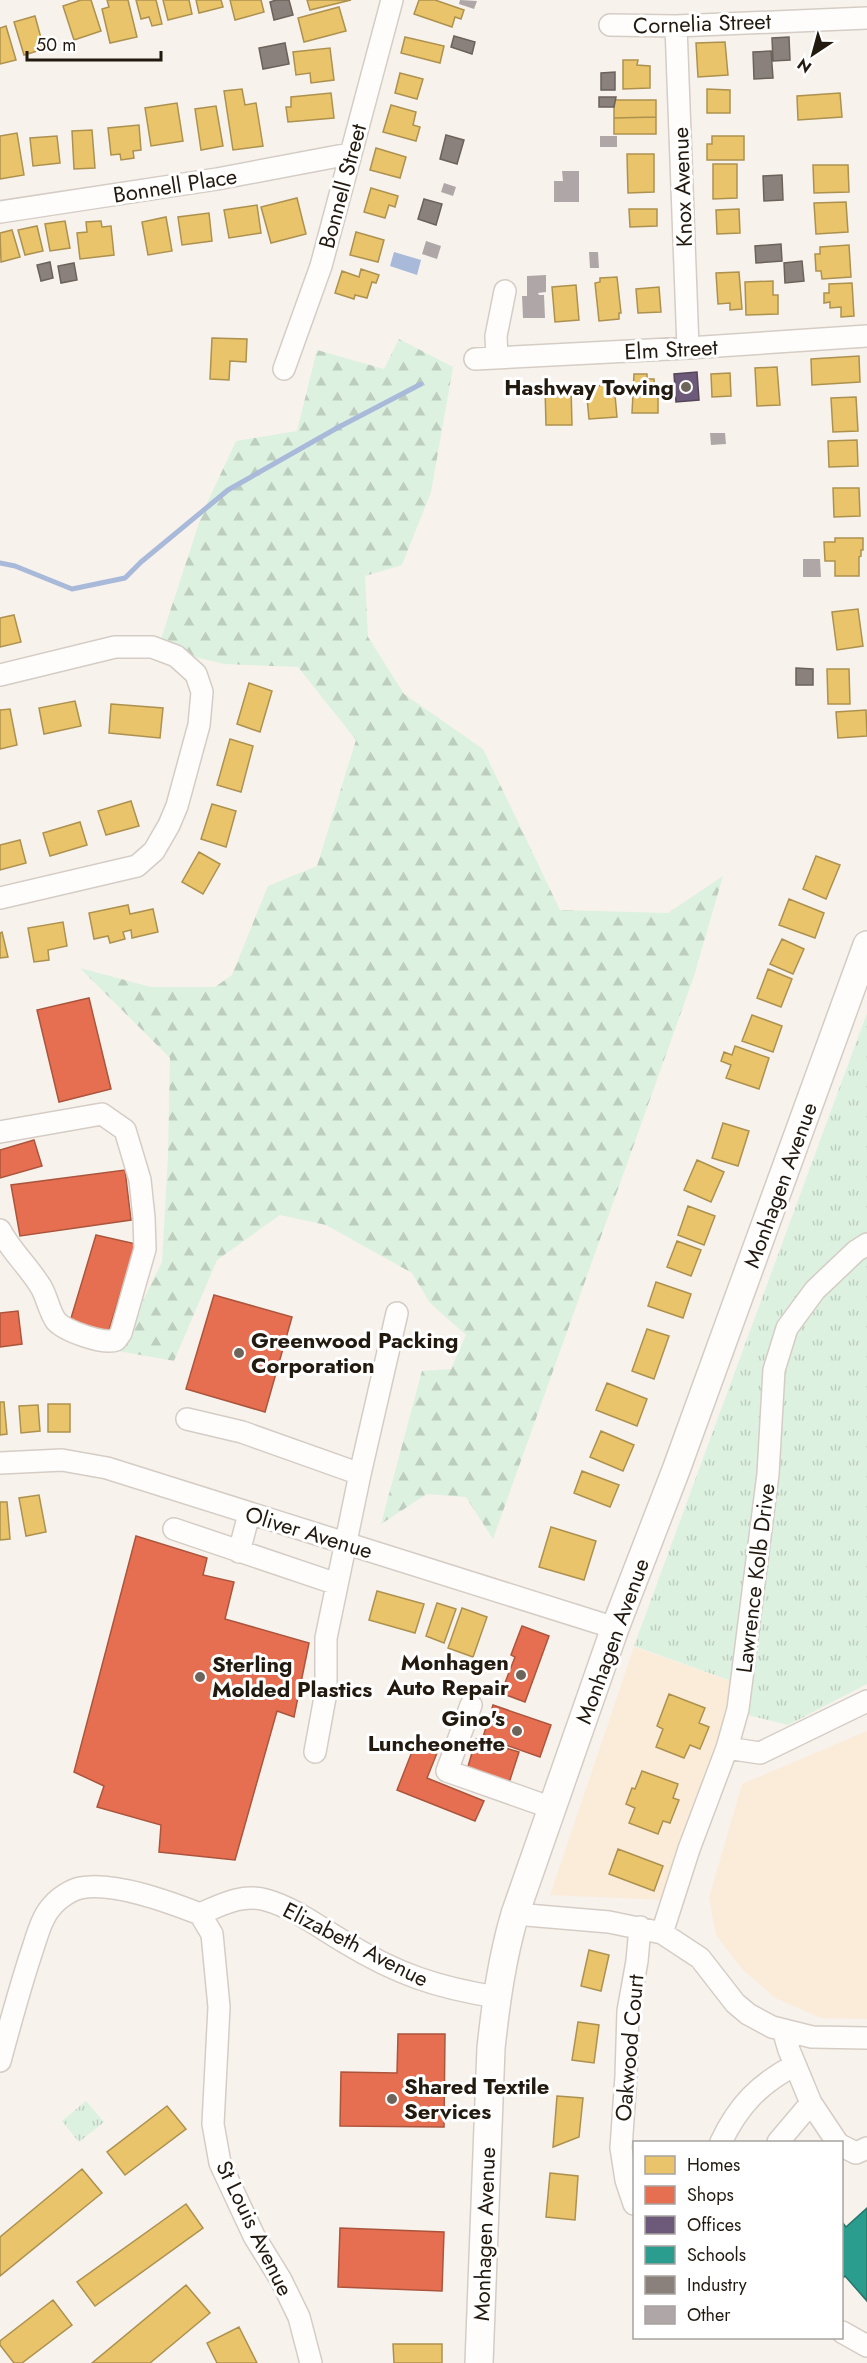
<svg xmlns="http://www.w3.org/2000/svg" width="867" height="2363" viewBox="0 0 867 2363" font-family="Jost,sans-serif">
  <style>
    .built { fill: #fbecda }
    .forest { fill: url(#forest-firs) }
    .park { fill: url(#park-tufts) }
    .water { fill: #a8b9d9 }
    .homes { fill: #e9c46a; stroke: #ad914f; stroke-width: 1.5 }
    .shops { fill: #e76f51; stroke: #ac553d; stroke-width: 1.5 }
    .offices { fill: #6d597a; stroke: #56465a; stroke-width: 1.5 }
    .schools { fill: #2a9d8f; stroke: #287569; stroke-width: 1.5 }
    .industry { fill: #8a817c; stroke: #6b625b; stroke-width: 1.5 }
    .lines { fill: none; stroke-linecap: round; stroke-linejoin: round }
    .stream { stroke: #a8b9d9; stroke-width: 5 }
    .building { fill: #afa7a7 }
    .minor-casing { stroke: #d5cdc5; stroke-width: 24 }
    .major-casing { stroke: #d5cdc5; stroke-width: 30 }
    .minor { stroke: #fefdfc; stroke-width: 21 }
    .major { stroke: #fefdfc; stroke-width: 27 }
    .poi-dot { fill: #6d655c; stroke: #fff; stroke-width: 2 }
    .labels { text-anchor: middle; stroke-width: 6; stroke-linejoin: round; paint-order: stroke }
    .street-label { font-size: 22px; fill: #22190f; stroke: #fff }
    .poi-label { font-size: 22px; font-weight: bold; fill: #22190f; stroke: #fff; text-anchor: end }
  </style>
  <defs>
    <pattern id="forest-firs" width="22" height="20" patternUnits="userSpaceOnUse" patternTransform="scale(1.5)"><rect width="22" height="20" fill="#ddf1e0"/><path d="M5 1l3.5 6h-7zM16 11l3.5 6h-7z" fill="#bdcebf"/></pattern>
    <pattern id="park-tufts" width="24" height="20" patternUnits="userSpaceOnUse" patternTransform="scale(1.5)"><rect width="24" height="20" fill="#ddf1e0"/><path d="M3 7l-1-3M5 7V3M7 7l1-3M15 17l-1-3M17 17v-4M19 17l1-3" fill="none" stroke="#bdcebf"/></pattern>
  </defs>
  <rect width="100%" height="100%" fill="#f7f2ec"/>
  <path class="built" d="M634,1647L737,1683L664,1900L550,1895Z
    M867,1731V2019L821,2018L775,1998L742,1969L716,1935L709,1898L742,1784Z"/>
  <path class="forest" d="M399,339L453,367L431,492L402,565L365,576L368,637L404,694L483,749L560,910L668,913L723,876L694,976L493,1539L466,1497L427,1494L381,1524L422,1371L451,1369L466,1335L430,1303L412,1273L326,1225L280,1215L217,1260L174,1361L118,1351L162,1262L168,1157L170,1058L80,968L151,987H215L232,975L268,886L317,866L356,740L298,667L224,664L158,648L202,514L236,441L297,431L317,350L384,369Z"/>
  <path class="park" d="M867,1013V1684L788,1725L728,1710L737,1683L634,1646Z
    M86,2101L104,2122L79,2142L62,2121Z"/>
  <path class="water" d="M394,252L421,260L417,275L390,266Z"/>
  <path class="homes" d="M81,0H91L101,31L74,40L63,6Z
    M107,0H128L137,37L110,43L102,9L109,7Z
    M136,0H156L162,24L152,26L149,17L141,19Z
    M163,0H189L192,14L168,20Z
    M196,0H221L223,7L199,13Z
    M230,0H261L264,12L235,20Z
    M307,0H351L310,10Z
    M419,0H435L464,10L461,19L455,17L452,27L414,14Z
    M339,7L346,31L304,42L298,18Z
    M35,16L44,49L24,55L14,22Z
    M6,26L16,60L0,64V28Z
    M405,37L444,46L440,63L401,53Z
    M725,42L728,75L698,77L696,43Z
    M330,48L334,80L311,83L310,73L296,75L293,52Z
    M623,60H638L637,65L650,66V88L623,89Z
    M400,73L423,79L417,99L395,93Z
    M242,89L245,105L256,103L263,146L233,150L224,91Z
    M707,89L730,90V113H707Z
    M331,93L334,118L288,122L286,107H291V97Z
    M840,93L842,117L798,120L797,96Z
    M614,100H656V117L614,118Z
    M177,103L183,141L151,146L145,108Z
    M391,105L416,112L413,125L420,127L416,141L383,132Z
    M216,106L223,146L201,150L195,109Z
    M656,117V134H614V118Z
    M139,125L141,150L133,151L134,158L121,160L120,154L111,155L108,128Z
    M92,130L95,168L74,169L72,131Z
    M17,133L24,175L0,179V136Z
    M57,136L60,163L33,166L30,138Z
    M712,136H744V160H707V144H712Z
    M376,148L406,157L400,178L370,170Z
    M627,154H654V192L628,193Z
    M713,164H737V198L713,199Z
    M813,165H848L849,192L814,193Z
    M371,188L398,196L395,207L389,205L385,218L364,212Z
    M297,198L306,234L271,243L261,207Z
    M846,202L848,232L816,234L814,203Z
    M257,205L261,233L229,238L224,210Z
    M629,209H657V226L630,227Z
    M739,209L740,233L717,234L716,210Z
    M209,213L212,241L182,245L178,217Z
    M166,217L172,251L148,255L142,222Z
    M65,221L70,248L50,251L45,224Z
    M101,221L102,227L111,226L114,255L80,259L77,233L87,232L86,222Z
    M37,226L43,251L25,255L18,230Z
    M12,230L20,257L1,262L0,233Z
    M356,232L384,240L378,262L350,255Z
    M849,245L851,277L822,279L821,271H816L815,254H820V247Z
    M361,269L379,275L376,283L372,282L367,298L355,295L354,299L335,293L342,271L359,277Z
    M739,272L742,309L730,310V303L718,304L716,273Z
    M617,277L621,313H619V319L599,321L595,283L600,282V278Z
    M773,281V295H778V314L746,315L745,282Z
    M852,283L854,316L841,317V307L830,308V302L824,303V293H829V284Z
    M576,285L579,320L555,322L552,287Z
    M659,287L661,312L638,313L636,289Z
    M212,338L247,339L246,362L230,361L229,380L210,379Z
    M859,356L860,382L812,385L811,359Z
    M777,367L780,405L757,406L755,368Z
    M730,373L731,396L712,397L711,374Z
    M634,374H647V379H654L655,397H658V413H632Z
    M614,384L617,417L589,419L586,387Z
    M571,387L572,425H546L545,388Z
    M856,397L858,431L833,432L831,398Z
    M857,440L858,466L829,467L828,441Z
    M833,488H859L860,516L834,517Z
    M835,538H863V550H861V556L859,557V576H835V561H825L824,542H835Z
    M858,609L863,646L837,650L832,612Z
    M14,615L21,642L0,647V618Z
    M827,669H849L850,704H828Z
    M249,683L272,691L260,732L237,724Z
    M75,701L81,726L44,734L39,708Z
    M111,704L163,708L160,738L109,733Z
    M10,709L17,745L0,749V710Z
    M866,710L867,736L838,738L836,712Z
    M230,739L253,746L241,792L217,785Z
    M131,801L139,826L106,835L98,811Z
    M212,804L236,811L226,847L201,839Z
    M80,822L87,845L50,856L43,833Z
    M20,840L26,863L0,870V845Z
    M199,852L220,864L203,894L182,882Z
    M816,856L840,865L826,899L803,889Z
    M789,899L824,913L815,938L779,925Z
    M128,905L130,914L153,909L158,932L132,938L131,930L123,932L125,939L110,943L108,936L94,939L89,913Z
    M63,922L67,946L48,950L49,960L34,962L28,928Z
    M2,932L8,957L0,958V933Z
    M782,939L804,949L793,974L770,964Z
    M768,969L792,979L781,1007L757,998Z
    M752,1015L782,1026L773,1052L742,1041Z
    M735,1046L769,1058L759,1089L726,1078L731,1065L721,1061L724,1052L732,1055Z
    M723,1123L749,1131L738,1166L712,1158Z
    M697,1160L724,1172L711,1202L684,1190Z
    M688,1206L715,1216L704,1245L678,1235Z
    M677,1241L701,1250L691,1276L667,1267Z
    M656,1282L691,1294L683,1318L648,1306Z
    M647,1329L669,1336L654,1379L632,1371Z
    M607,1383L647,1399L637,1426L596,1410Z
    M0,1402H4L7,1434L0,1435Z
    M48,1404H70V1432H48Z
    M38,1405L40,1431L21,1433L19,1406Z
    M601,1431L634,1445L623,1471L590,1457Z
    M582,1471L619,1485L610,1507L574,1493Z
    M39,1495L46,1532L26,1536L19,1498Z
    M0,1502H7L10,1539L0,1540Z
    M551,1527L596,1541L584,1580L539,1567Z
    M377,1591L424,1604L415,1633L369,1620Z
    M437,1603L456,1609L444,1643L426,1636Z
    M462,1608L487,1617L473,1657L448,1648Z
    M669,1694L705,1708L699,1723L709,1727L700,1749L690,1745L684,1758L656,1747L663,1729L657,1726Z
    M642,1771L678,1784L673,1798L679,1800L670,1823L663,1821L658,1834L629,1823L635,1808L626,1804L632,1788L635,1789Z
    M618,1849L663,1866L654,1891L609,1874Z
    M589,1950L609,1955L601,1991L581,1986Z
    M578,2022L599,2025L594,2063L572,2060Z
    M557,2096L583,2098L579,2137L553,2147Z
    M167,2106L186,2129L125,2175L107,2152Z
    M82,2169L102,2193L0,2276V2237Z
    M550,2173L578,2176L575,2220L546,2217Z
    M186,2204L203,2228L95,2306L77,2282Z
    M186,2285L210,2313L150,2363H92Z
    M53,2300L72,2325L22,2363H14L0,2345V2341Z
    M239,2327L257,2363H217L207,2343Z
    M393,2344H442V2363H394Z"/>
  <path class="shops" d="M89,998L111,1089L59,1102L37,1010Z
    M34,1140L42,1166L0,1178V1150Z
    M125,1170L131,1220L20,1236L11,1185Z
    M96,1235L136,1244L108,1333L69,1325Z
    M214,1295L292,1317L265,1412L186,1389Z
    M18,1311L22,1344L0,1347V1313Z
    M136,1536L207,1558L203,1575L234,1582L225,1619L309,1643L294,1717L277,1711L235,1860L159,1852L161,1825L97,1807L104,1786L74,1772Z
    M522,1626L549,1636L525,1702L501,1693L515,1657L511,1655Z
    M493,1705L551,1725L540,1757L483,1737Z
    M417,1739L439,1748L427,1778L484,1801L475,1821L397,1790Z
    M476,1739L519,1752L509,1783L467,1770Z
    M398,2034H445L444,2127L340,2126L341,2072L397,2073Z
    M340,2228L444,2232L442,2291L338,2287Z"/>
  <path class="offices" d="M697,372L699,400L676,402L674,374Z"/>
  <path class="schools" d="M867,2208V2301L845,2276L842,2279V2222L846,2227Z"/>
  <path class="industry" d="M276,0H289L293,15L274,20L270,2Z
    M454,36L475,42L472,54L451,47Z
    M789,37L790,60L773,61L772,38Z
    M285,43L289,64L263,69L259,48Z
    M771,51L773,78L754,79L753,52Z
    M615,72V90H601V73Z
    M599,97H616L614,107H599Z
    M446,135L464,140L457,164L440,159Z
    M782,175L783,200L764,201L763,176Z
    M424,199L442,204L436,225L418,219Z
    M781,244L782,261L756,263L755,246Z
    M802,261L804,281L785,283L784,263Z
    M50,262L53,278L41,281L37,265Z
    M74,263L77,280L61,283L58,266Z
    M796,668L813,669V685H796Z"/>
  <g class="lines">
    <path class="stream" d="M0,563L15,566L72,589L125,578L141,562L228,490L337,428L421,384"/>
  </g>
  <path class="building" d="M460,0L477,1L474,9L459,4Z
    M600,136H617V147H600Z
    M562,171H579V202H554V181H563Z
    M444,183L456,187L453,196L441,192Z
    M426,241L441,246L437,259L422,254Z
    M589,252H598L599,268H590Z
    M546,275V292L538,293L539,295H544L545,318H523L522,296H527V276Z
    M710,433H725L726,444L711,445Z
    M803,559H820L821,577H803Z"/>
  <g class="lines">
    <g class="minor-casing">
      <path id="minor" d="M610,25L676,26L867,18
        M676,26L688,348
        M0,212L217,179L349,154
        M497,358L496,336L505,291
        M475,359L688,348L867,336
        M284,369L321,266L392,0
        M0,675L115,647H152L176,656L196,674L202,692L199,725L177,806L169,825L154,851L137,866L0,898
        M0,1132L102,1114L125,1130L140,1180L144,1218L145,1249L121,1333L116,1340C104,1345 65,1331 56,1321C49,1311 47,1297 41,1287C29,1267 11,1251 0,1230
        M187,1419L242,1432L360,1474
        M0,1463L62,1460L107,1468L615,1628
        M174,1529L337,1584
        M239,1552L249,1514
        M471,1705L447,1771L552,1808
        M727,1748L760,1753L867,1701
        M315,1752L326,1692V1638L360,1474L397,1313
        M200,1914L212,1934L219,2007L213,2124L220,2163L254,2236L281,2280L299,2317L311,2363
        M515,1914L609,1922L662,1933L700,1958L735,2003L748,2014L772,2027L812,2037L867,2038
        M662,1933L689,1849L727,1748L738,1709L768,1474L774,1370L787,1328L815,1290L856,1251L867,1244
        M0,2061C10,2024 20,1987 32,1951C37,1936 42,1916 53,1905C59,1898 71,1890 80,1888C113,1881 169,1902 200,1914C221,1905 242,1893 266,1900C295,1908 320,1928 346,1943C397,1974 438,1988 497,1997
        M811,2103L837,2142
        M721,2142C738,2106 759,2084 795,2065
        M778,2142L811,2103L789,2050L783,2030
        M842,2146L856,2153L867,2148
        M634,2204L626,2180L621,2148L626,2076L628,2011L637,1961L640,1927
        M842,2332L867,2346"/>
    </g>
    <g class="major-casing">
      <path id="major" d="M479,2363L491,2048C496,2002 502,1958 515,1914L615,1628L676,1470L867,945"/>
    </g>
    <use href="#minor" class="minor"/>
    <use href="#major" class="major"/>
  </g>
  <g class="poi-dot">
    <circle cx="686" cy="387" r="6"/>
    <circle cx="239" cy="1353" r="6"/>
    <circle cx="521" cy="1675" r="6"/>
    <circle cx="200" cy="1677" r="6"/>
    <circle cx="517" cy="1731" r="6"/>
    <circle cx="392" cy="2099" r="6"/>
  </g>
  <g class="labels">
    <g class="street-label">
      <text transform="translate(702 23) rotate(-2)" y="8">Cornelia Street</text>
      <text transform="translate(175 185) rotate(-9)" y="8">Bonnell Place</text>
      <text transform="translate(342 186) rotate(-75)" y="8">Bonnell Street</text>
      <text transform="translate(682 187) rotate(-92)" y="8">Knox Avenue</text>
      <text transform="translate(671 349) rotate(-3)" y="8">Elm Street</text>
      <text transform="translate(780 1185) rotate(-70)" y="8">Monhagen Avenue</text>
      <text transform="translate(309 1532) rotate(17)" y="8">Oliver Avenue</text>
      <text transform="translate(755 1578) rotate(-83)" y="8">Lawrence Kolb Drive</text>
      <text transform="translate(612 1641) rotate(-70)" y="8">Monhagen Avenue</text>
      <text transform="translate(356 1944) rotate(27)" y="8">Elizabeth Avenue</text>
      <text transform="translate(629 2048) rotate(-85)" y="8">Oakwood Court</text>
      <text transform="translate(255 2228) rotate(64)" y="8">St Louis Avenue</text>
      <text transform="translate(484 2234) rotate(-88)" y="8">Monhagen Avenue</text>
    </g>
    <g class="poi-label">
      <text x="674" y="395">Hashway Towing</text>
      <text x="251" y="1348" text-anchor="start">Greenwood Packing<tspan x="251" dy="25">Corporation</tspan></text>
      <text x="509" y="1670">Monhagen<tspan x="509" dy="25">Auto Repair</tspan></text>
      <text x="212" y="1672" text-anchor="start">Sterling<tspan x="212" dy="25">Molded Plastics</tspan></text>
      <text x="505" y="1726">Gino's<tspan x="505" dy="25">Luncheonette</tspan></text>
      <text x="404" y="2094" text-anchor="start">Shared Textile<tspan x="404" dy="25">Services</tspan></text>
    </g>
  </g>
  <rect x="633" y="2141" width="210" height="198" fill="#ffffff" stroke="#a7a39f" stroke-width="1.5"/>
  <rect x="645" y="2156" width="30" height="18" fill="#e9c46a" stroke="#a7a39f" stroke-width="1.5"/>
  <text x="687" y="2171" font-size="18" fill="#22190f">Homes</text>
  <rect x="645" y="2186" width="30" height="18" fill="#e76f51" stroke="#a7a39f" stroke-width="1.5"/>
  <text x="687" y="2201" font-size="18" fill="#22190f">Shops</text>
  <rect x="645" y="2216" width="30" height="18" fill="#6d597a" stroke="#a7a39f" stroke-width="1.5"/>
  <text x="687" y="2231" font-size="18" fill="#22190f">Offices</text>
  <rect x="645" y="2246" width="30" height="18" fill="#2a9d8f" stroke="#a7a39f" stroke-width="1.5"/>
  <text x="687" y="2261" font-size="18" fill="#22190f">Schools</text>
  <rect x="645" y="2276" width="30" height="18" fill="#8a817c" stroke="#a7a39f" stroke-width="1.5"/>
  <text x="687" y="2291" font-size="18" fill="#22190f">Industry</text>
  <rect x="645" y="2306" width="30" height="18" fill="#afa7a7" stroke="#a7a39f" stroke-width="1.5"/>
  <text x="687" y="2321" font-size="18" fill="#22190f">Other</text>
  <g transform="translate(813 54) rotate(216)" stroke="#ffffff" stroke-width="4.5" paint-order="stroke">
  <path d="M0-4.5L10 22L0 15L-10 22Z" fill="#22190f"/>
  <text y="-9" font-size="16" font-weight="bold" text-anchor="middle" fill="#22190f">N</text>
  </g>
  <path d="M27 51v9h134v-9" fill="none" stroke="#22190f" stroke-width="3"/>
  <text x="36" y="51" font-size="18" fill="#22190f" stroke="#ffffff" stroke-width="4.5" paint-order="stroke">50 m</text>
</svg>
